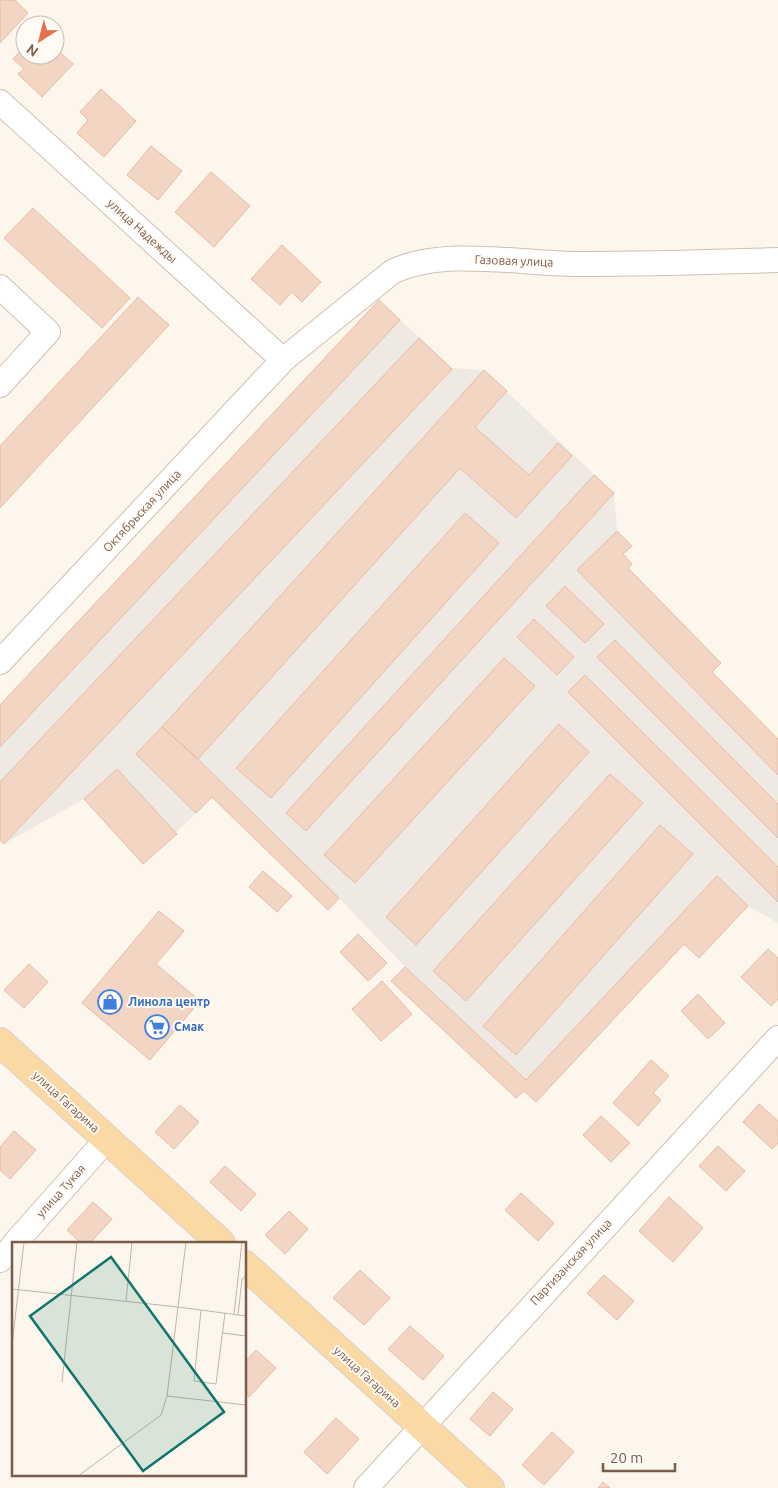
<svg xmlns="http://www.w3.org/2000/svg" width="778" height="1488" viewBox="0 0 778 1488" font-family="Ubuntu,sans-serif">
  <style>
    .industrial { fill: #efe9e4 }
    .building { fill: #f3d5c3; stroke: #e6bba3 }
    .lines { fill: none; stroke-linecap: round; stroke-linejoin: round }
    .minor-casing { stroke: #d1beb0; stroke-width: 26 }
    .major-casing { stroke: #dad1cd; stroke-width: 30 }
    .minor { stroke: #fff; stroke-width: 24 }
    .major { stroke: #fbd9a5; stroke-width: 28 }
    .labels { text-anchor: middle; stroke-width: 4; stroke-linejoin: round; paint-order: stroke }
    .street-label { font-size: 12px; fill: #7a5c4d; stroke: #fffaf3 }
    .shop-label { font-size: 12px; font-weight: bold; fill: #366cbe; stroke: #fffaf3; text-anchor: start }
    .inset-road { fill: none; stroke: #c5b3a7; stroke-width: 1 }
    .view { fill: #0f766e; fill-opacity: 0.15; stroke: #0f766e; stroke-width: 2.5 }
    .inset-edge { fill: none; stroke: #7a5c4d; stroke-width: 2.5 }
  </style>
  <rect width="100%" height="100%" fill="#fdf6ec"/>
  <path class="industrial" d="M379,300L452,368L484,370L614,493L617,531L632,546L623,554L632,564L628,568L712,672L778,739V923L748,906L684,944L536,1102L524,1091L516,1098L391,981L405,967L339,898L328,910L212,798L143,864L84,799L4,844L0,840V705Z"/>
  <path class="building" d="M0,0H15L28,13L0,43Z
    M25,46V55H55V48L73,64L42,97L18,74L24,69L13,59Z
    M101,89L136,121L104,157L77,133L88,120L80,112Z
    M151,146L182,171L158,200L127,175Z
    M211,172L250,206L214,247L175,212Z
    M33,208L130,298L102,328L4,238Z
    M282,245L321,282L302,302L292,292L280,305L251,279Z
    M138,297L169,325L0,508V446Z
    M379,300L400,320L0,747V705Z
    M419,338L452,369L4,844L0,840V782Z
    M484,370L507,391L475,427L529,475L558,443L572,456L516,518L460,468L198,759L162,727Z
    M594,475L614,493L306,831L286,813Z
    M465,513L499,543L271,798L236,768Z
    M617,531L632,546L623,554L632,564L628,568L721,663L712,672L778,739V775L577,570Z
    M565,586L604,624L585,643L546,606Z
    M534,619L574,657L557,675L517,637Z
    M615,640L778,804V838L597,657Z
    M504,658L535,686L355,883L324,855Z
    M585,675L778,867V902L568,692Z
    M559,724L589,752L416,945L386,917Z
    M162,727L198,759L339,898L328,910L212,797L196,813L136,754Z
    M117,769L177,834L143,864L84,799Z
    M610,774L643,803L466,1001L433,971Z
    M660,825L693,854L516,1055L483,1026Z
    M263,871L292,896L277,912L249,887Z
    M717,876L748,906L699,958L684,944L536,1102L524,1091L516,1098L391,981L405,967L526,1080Z
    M159,911L184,931L156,964L200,1001L150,1060L82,1003Z
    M358,934L387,963L368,981L340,952Z
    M768,949L778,958V999L771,1006L741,977Z
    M29,964L48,982L24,1008L4,990Z
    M382,981L412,1014L381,1041L352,1009Z
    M698,994L725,1023L708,1039L681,1011Z
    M651,1060L669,1076L653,1093L661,1100L638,1126L613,1103Z
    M759,1104L778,1121V1143L772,1149L743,1122Z
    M180,1105L199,1122L174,1149L155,1132Z
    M601,1116L630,1143L611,1162L583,1135Z
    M14,1131L36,1150L10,1179L0,1170V1147Z
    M718,1146L745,1171L726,1191L699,1166Z
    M225,1166L256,1194L241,1211L210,1182Z
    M521,1193L554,1223L538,1241L505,1210Z
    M669,1197L703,1228L673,1262L639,1231Z
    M93,1202L112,1219L90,1243H81L67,1230Z
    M289,1211L308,1229L285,1254L265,1235Z
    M360,1270L390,1298L364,1325L333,1298Z
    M604,1275L634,1301L617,1320L587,1293Z
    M410,1326L444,1356L423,1380L388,1349Z
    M256,1350L276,1368L249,1397L245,1394V1362Z
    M493,1392L513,1409L490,1436L470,1419Z
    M336,1418L359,1439L327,1474L304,1452Z
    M552,1432L574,1452L544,1485L522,1465Z
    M603,1482L610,1488H598Z"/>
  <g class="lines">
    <g class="minor-casing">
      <path id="minor" d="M0,102L283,360
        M0,287L48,332L0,385
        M0,662L283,360L392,272C443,247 520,264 576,264C644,264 711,262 778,260
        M15,1243L107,1139
        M0,1260L14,1245
        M366,1488L778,1038"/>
    </g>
    <g class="major-casing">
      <path id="major" d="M0,1042L221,1243
        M245,1265L490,1488"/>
    </g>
    <use href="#minor" class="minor"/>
    <use href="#major" class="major"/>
  </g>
  <defs>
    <g id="shop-ring" transform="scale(1.25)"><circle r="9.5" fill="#fffaf3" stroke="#3f7fe0" stroke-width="1.5"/><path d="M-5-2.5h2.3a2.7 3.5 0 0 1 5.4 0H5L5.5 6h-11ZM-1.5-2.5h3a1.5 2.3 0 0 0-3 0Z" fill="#3f7fe0"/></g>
    <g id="supermarket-ring" transform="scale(1.25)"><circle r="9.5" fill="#fffaf3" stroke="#3f7fe0" stroke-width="1.5"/><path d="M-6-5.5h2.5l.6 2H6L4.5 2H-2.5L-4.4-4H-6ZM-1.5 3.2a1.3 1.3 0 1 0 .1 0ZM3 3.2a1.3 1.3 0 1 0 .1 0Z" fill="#3f7fe0"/></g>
  </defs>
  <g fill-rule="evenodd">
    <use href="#shop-ring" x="110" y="1002"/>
    <use href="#supermarket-ring" x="157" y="1027"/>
  </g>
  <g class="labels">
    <g class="street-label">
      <text transform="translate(142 231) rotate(42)" y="4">улица Надежды</text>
      <text transform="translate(514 261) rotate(2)" y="4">Газовая улица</text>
      <text transform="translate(142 511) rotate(-47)" y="4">Октябрьская улица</text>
      <text transform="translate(66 1102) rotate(42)" y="4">улица Гагарина</text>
      <text transform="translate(61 1191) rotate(-48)" y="4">улица Тукая</text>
      <text transform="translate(571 1262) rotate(-47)" y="4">Партизанская улица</text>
      <text transform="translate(367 1377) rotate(42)" y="4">улица Гагарина</text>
    </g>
    <g class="shop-label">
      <text x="128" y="1006">Линола центр</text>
      <text x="174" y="1031">Смак</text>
    </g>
  </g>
  <g transform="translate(12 1242)">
    <rect width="234" height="234" fill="#fdf6ec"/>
    <path class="inset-road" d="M0,47L166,65L174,0M114,59L120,0M189,68L182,139L204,142L213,71M222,72L230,0M226,73L230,37L234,34M211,91L234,94M0,103L12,0M50,140L65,0M155,154L234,163M66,234L149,173L155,154L166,65L234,74"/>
    <path class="view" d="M99,15L212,170L131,229L18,74Z"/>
    <rect width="234" height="234" class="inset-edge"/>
  </g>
  <g transform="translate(40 40) rotate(216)"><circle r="24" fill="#fffaf3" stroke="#cabbb1"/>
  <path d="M0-4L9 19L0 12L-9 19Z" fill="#e76f51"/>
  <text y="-8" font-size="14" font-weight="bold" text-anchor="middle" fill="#7a5c4d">N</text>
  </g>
  <path d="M603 1463v8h72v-8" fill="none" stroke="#7a5c4d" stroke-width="2.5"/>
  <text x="610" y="1463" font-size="15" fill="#7a5c4d" stroke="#fffaf3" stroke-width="4" paint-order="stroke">20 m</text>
</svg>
